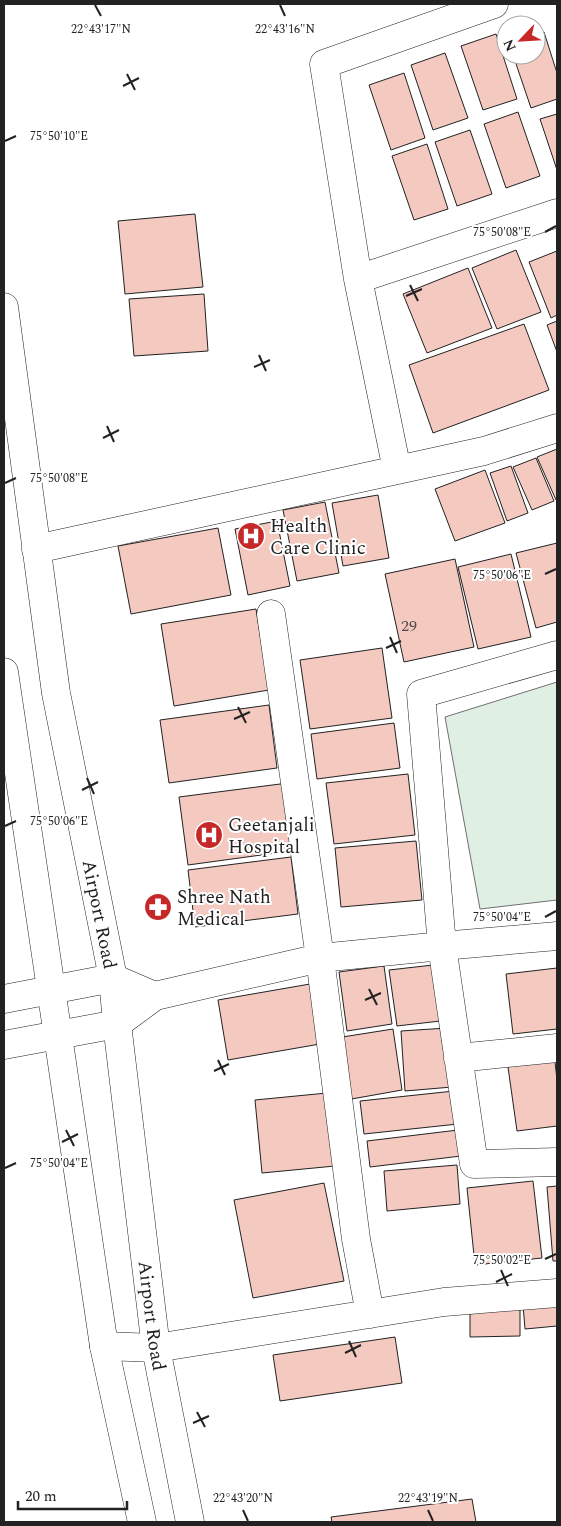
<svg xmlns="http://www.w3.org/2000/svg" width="561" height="1526" viewBox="0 0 561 1526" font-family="Spectral,serif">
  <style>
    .green { fill: #e0efe3; stroke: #6f6f6f }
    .building { fill: #f3c9c0; stroke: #222 }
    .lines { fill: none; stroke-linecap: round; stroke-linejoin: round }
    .street-casing { stroke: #222; stroke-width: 29 }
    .primary-casing { stroke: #222; stroke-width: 29 }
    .street { stroke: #fff; stroke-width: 28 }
    .primary { stroke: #fff; stroke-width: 28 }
    .ticks { fill: none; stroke: #222; stroke-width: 2 }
    .labels { text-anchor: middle; stroke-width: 4; stroke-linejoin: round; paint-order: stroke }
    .number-label { font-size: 16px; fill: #564c4a }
    .poi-label { font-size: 19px; fill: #222; stroke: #fff; text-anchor: start }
    .street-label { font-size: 19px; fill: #222; stroke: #fff }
    .ticks-label { font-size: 12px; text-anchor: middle; fill: #222; stroke: #fff; stroke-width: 4; stroke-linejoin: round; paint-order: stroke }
  </style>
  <rect width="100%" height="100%" fill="#fff"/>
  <path class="green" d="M557,682V900L480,909L445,717Z"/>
  <path class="building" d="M544,32L557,73V99L531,108L513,55H536V34Z
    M496,34L517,99L483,110L461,46Z
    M445,53L468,118L433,130L411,65Z
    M404,73L425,138L391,150L369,85Z
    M518,112L540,176L506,188L484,124Z
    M557,114V170L540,119Z
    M470,130L492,194L457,206L435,142Z
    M427,144L448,209L414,220L392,156Z
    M195,214L203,287L125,294L118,221Z
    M516,250L541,312L497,329L472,268Z
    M557,251V315L551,318L529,262Z
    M468,268L492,328L427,353L403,294Z
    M204,294L208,351L134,356L129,299Z
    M557,321V352L547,325Z
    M524,324L549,390L433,433L409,365Z
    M557,449V500H556L537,457Z
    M536,458L554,501L532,510L513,467Z
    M511,466L528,513L507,521L490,473Z
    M485,470L505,523L455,541L435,489Z
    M378,495L389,558L343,566L332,503Z
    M325,502L339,573L297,581L283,510Z
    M277,521L290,586L248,595L235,529Z
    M218,528L231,595L131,614L118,546Z
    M557,543V622L536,628L516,553Z
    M511,554L531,637L478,649L458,567Z
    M455,559L474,647L404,662L385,574Z
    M256,609L269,690L174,706L161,624Z
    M382,648L392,718L310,729L300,660Z
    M269,705L277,768L169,783L160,720Z
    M394,723L400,768L317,779L311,734Z
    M408,774L415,835L334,844L326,783Z
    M288,783L298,850L188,865L179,797Z
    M416,841L422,900L341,907L335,848Z
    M291,857L298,914L195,927L188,870Z
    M442,964L449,1020L397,1026L389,970Z
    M384,966L392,1024L347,1031L339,972Z
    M557,968V1029L513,1034L506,974Z
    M310,984L320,1044L228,1060L218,1000Z
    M447,1028L452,1087L405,1091L401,1031Z
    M393,1029L402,1090L346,1100L336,1038Z
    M554,1053L557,1080V1126L517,1131L507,1060Z
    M454,1091L458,1124L364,1134L360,1101Z
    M327,1093L335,1166L262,1173L255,1100Z
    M458,1130L461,1156L370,1167L367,1141Z
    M457,1165L460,1204L387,1211L384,1171Z
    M533,1181L542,1258L475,1265L467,1188Z
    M324,1183L344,1281L253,1298L234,1200Z
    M557,1186V1261H553L547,1187Z
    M557,1301V1326L525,1329L523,1305Z
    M520,1304V1336L470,1337V1305Z
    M395,1337L402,1383L280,1401L273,1355Z
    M472,1499L476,1522H332L331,1517Z"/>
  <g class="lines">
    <g class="street-casing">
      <path id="street" d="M358,279L557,213
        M397,470L358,279L324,64L494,4
        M36,549L484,451L557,428
        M271,614L320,958L356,1239L370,1314
        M557,655L421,694L442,946L474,1164L557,1162
        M155,996L320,958L442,946L557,936
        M458,1058L557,1048
        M104,1346L156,1348L444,1302L557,1293"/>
    </g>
    <g class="primary-casing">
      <g id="primary">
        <path id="s1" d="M4,307L56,693L113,978L117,1024L156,1348L190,1522"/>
        <path d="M4,672L104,1346L142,1522"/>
        <path d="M4,999L113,978L155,996L117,1024L4,1045"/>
      </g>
    </g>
    <use href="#street" class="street"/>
    <use href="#primary" class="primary"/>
  </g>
  <path class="ticks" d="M95,5L101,16M280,5L285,16M127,74L135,90M123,86L139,78M5,141L16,136M545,232L556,226M410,285L418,301M406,296L422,289M259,355L266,371M254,367L270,360M107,426L114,442M103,438L119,430M5,483L16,478M545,574L556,569M390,637L397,653M386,648L401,641M238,707L246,723M234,719L250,712M87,778L94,794M82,790L98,782M5,826L16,821M545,917L556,911M369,989L377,1005M365,1000L381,993M218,1060L225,1075M214,1071L229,1064M66,1130L74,1146M62,1142L78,1134M5,1168L16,1163M545,1259L556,1254M501,1270L508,1286M496,1282L512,1274M349,1341L356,1357M345,1353L361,1345M197,1412L205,1427M193,1423L209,1416M243,1510L248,1521M428,1510L433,1521"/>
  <defs>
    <g id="hospital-disc" transform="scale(1.4375)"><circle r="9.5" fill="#c62828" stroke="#fff"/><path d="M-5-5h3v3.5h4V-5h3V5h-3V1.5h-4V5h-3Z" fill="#fff"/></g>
    <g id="pharmacy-disc" transform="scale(1.4375)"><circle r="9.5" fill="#c62828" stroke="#fff"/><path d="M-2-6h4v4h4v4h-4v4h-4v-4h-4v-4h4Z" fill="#fff"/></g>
  </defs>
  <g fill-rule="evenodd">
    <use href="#hospital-disc" x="251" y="536"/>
    <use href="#hospital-disc" x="209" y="835"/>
    <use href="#pharmacy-disc" x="158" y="907"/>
  </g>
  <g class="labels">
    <g class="number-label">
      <text x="409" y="631">29</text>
    </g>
    <g class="poi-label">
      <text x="270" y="532">Health<tspan x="270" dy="22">Care Clinic</tspan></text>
      <text x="228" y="831">Geetanjali<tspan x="228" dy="22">Hospital</tspan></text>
      <text x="177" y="903">Shree Nath<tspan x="177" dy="22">Medical</tspan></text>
    </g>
    <g class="street-label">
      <text dy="7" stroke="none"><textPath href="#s1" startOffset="615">Airport Road</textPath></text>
      <text dy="7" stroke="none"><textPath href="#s1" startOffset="1020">Airport Road</textPath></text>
    </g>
  </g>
  <g class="ticks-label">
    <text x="101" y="33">22°43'17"N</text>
    <text x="285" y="33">22°43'16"N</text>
    <text x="59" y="140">75°50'10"E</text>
    <text x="502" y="236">75°50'08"E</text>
    <text x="59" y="482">75°50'08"E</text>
    <text x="502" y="579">75°50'06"E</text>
    <text x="59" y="825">75°50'06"E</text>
    <text x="502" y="921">75°50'04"E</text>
    <text x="59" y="1167">75°50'04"E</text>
    <text x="502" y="1264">75°50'02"E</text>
    <text x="243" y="1502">22°43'20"N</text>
    <text x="428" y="1502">22°43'19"N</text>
  </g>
  <rect width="561" height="1526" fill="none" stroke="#222222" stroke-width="10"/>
  <g transform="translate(521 40) rotate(245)"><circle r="24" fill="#ffffff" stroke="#a7a7a7"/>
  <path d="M0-4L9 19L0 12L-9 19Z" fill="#c62828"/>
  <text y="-8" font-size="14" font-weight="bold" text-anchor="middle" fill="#222222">N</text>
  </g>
  <path d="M18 1501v8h109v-8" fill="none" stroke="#222222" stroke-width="2.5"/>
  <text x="25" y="1501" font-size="15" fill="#222222" stroke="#ffffff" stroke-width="4" paint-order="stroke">20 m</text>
</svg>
